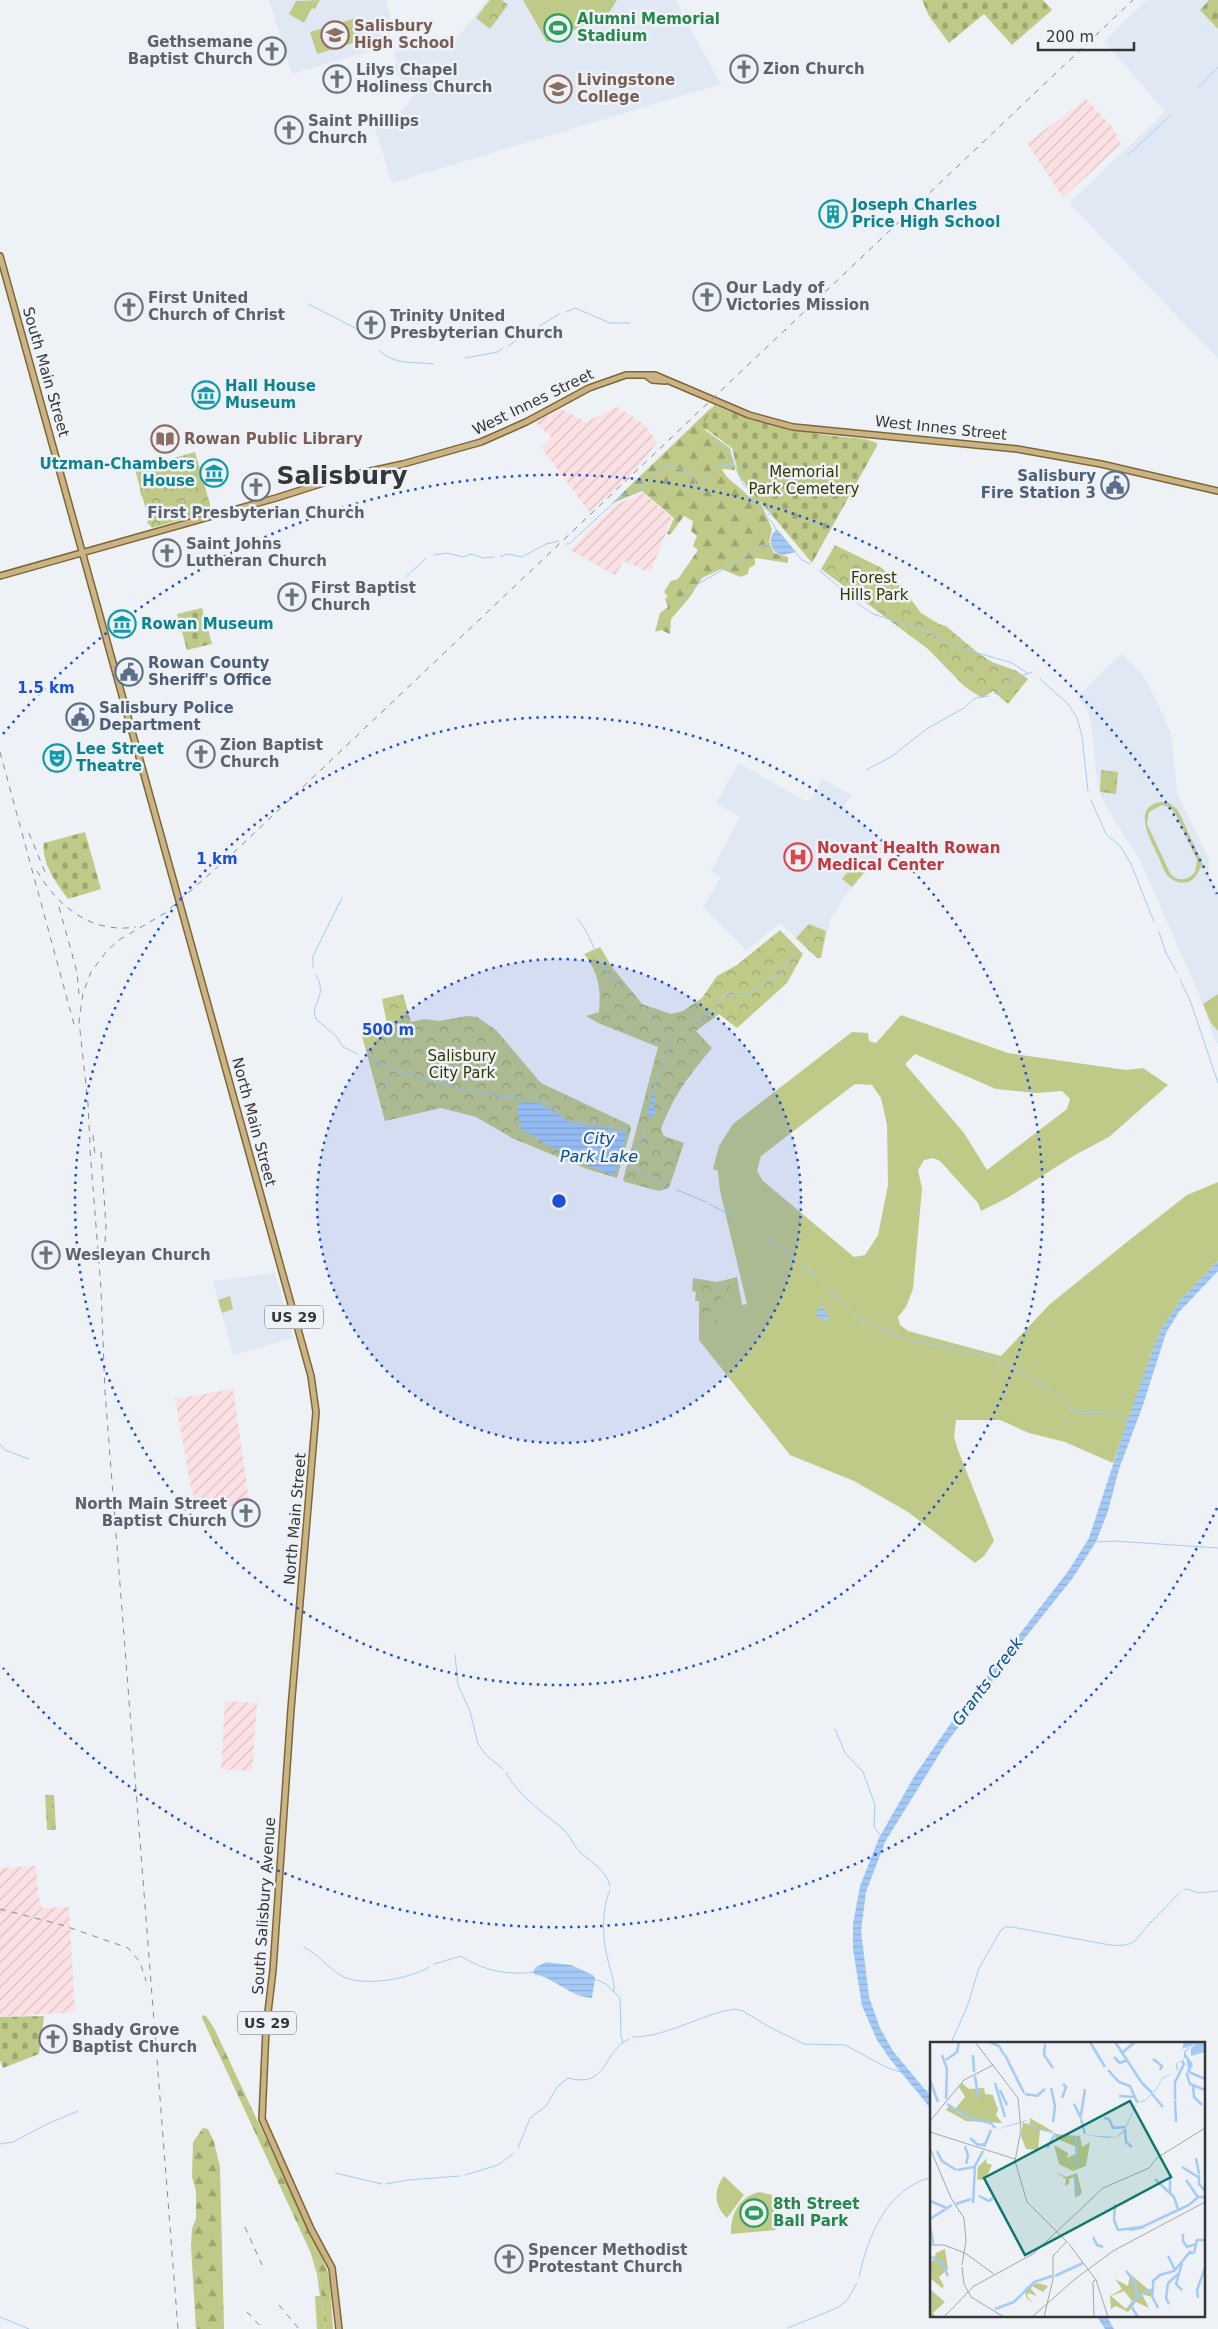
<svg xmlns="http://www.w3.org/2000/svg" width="1218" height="2329" viewBox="0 0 1218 2329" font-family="'DejaVu Sans',sans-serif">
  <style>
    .industrial { fill: url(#industrial-furrows) }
    .built { fill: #e0e8f3 }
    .green { fill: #c0ca88; fill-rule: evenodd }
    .forest { fill: url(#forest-firs) }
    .cemetery { fill: url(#cemetery-stones) }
    .park { fill: url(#park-crowns) }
    .water { fill: url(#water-rules) }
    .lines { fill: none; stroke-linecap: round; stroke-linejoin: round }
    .stream { stroke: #a4caf7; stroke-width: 1 }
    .major-casing { stroke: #7e6735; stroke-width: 8 }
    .major { stroke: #cab485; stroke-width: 5 }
    .rail { stroke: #898b8e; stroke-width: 1; stroke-dasharray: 6 6; stroke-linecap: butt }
    .ring { fill: none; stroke: #1d4ed8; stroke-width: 2.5; stroke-dasharray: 2.5 5 }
    .labels { text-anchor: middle; stroke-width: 5; stroke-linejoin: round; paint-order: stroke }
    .shield { fill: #eef2f6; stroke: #6c6e71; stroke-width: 1 }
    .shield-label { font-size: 14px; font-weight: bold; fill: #353638 }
    .leisure-label { font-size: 15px; font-weight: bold; fill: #27864d; stroke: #eef2f6; text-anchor: start }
    .education-label { font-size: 15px; font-weight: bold; fill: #785e54; stroke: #eef2f6; text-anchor: start }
    .worship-label { font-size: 15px; font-weight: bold; fill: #5b616d; stroke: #eef2f6; text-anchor: start }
    .culture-label { font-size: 15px; font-weight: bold; fill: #0d838f; stroke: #eef2f6; text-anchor: start }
    .street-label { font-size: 15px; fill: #353638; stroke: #eef2f6 }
    .park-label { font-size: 15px; fill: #323700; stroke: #eef2f6 }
    .service-label { font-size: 15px; font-weight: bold; fill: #4e5e75; stroke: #eef2f6; text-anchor: start }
    .health-label { font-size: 15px; font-weight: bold; fill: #be3a42; stroke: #eef2f6; text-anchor: start }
    .water-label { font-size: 16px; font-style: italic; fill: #064e8f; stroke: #eef2f6 }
    .town-label { font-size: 25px; font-weight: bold; fill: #353638; stroke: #eef2f6 }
    .inset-river { fill: none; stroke: #a4caf7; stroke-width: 2.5 }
    .inset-road { fill: none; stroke: #a4a7aa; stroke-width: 1 }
    .view { fill: #0f766e; fill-opacity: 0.15; stroke: #0f766e; stroke-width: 2.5 }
    .inset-edge { fill: none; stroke: #353638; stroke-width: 2.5 }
    .centre { fill: #1d4ed8; stroke: #eef2f6; stroke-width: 2.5 }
    .ring-label { font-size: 15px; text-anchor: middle; font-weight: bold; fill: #1d4ed8; stroke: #eef2f6; stroke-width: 5; stroke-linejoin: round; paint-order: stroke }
  </style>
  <defs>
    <pattern id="industrial-furrows" width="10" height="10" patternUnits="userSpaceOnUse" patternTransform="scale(1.25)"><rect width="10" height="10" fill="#fbe0e4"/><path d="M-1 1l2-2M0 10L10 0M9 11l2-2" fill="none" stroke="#d8c1c4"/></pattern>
    <pattern id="forest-firs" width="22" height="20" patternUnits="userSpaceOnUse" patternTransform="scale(1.25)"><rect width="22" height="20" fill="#c0ca88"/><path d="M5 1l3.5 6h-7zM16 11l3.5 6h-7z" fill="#9da570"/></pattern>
    <pattern id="cemetery-stones" width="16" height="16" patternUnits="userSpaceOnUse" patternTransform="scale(1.25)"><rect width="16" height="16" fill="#c0ca88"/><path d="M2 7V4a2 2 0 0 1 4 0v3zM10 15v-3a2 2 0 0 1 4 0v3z" fill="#9da570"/></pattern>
    <pattern id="park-crowns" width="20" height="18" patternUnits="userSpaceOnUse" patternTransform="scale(1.25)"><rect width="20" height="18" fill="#c0ca88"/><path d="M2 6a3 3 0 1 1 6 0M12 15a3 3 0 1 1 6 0" fill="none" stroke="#9da570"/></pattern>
    <pattern id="water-rules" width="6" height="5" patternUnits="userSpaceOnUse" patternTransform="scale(1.25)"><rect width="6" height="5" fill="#a4caf7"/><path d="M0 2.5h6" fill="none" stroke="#8eaed4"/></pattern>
  </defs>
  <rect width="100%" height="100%" fill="#eef2f6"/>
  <path class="industrial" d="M1086,99L1112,127L1121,144L1063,198L1027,143Z
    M617,407L644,424L657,442L633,473L589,512L541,447L552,438L535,422L561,409L586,422Z
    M643,493L672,518L650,573L624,561L615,575L570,550L615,505Z
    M233,1389L250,1507L208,1505L197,1502L192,1493L175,1399Z
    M225,1701L257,1703L252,1771L221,1769Z
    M36,1866L38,1895L42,1908L69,1907L75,2012L0,2017V1868Z"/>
  <path class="built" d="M269,0H386L392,23L388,25L391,45L292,74Z
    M487,0H675L721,84L392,183L374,125L394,117L407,106L415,93L387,66L397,64L394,52L447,36L455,41Z
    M1147,0H1218V359L1069,203L1165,112L1104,41Z
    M1121,654L1140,671L1155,697L1171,734L1177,792L1209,860V877L1218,891V1044L1215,1041L1200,997L1140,860L1105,805L1098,788L1091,721L1086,708L1077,697Z
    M739,763L805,801L812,798L822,779L852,795L843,806L887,846L846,895L831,918L821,958H817L780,923L746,951L703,907L721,877L711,871L740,817L716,803Z
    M275,1273L293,1338L233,1355L213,1281Z"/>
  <path class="green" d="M320,0L315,9L312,8L304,23L289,14L296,1Z
    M523,0H617L608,14L547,42Z
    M356,18L363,40L317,54L310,32Z
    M1160,802L1169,803L1178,810L1203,865C1198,870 1197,879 1188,882C1182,884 1175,882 1170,878C1163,872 1161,861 1157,854C1150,838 1132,808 1160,802ZM1162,805L1169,807L1175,813L1197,860L1195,872C1188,881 1177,882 1170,873L1147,824L1149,812Z
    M866,865L869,867L852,887L842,879L850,869Z
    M1218,994V1031L1211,1023L1203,1004Z
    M901,1015L1008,1053L1126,1070L1143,1068L1168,1085L1109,1137L1075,1155L1009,1197L981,1211L978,1203L940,1161L933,1158L924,1160L918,1170L922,1188L913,1289L906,1307L898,1317L900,1325L908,1331L1001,1356L1050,1304L1132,1238L1187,1195L1218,1182V1261L1181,1299L1159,1333L1113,1463L1065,1442L1029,1433L1000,1420H956L954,1437L958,1450L994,1541L984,1556L975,1563L908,1512L854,1481L790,1455L699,1340V1301H695L696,1292L692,1291L693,1278L717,1282L737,1277L742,1305L747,1304L720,1191L718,1171L713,1169L719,1146L733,1124L852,1032L868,1033L869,1041L876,1043ZM915,1054L996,1089L1036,1093L1062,1091L1070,1099L1067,1109L987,1170L964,1133L905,1064ZM855,1084L872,1085L881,1098L887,1125L888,1185L878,1235L865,1255L854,1257L763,1181L757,1171L761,1156Z
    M230,1296L233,1309L222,1313L218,1300Z
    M724,2176L744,2195L727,2218C714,2206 713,2190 724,2176Z
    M760,2192L772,2195L776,2230L731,2234C730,2215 740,2195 760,2192Z
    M310,2251L319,2270L325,2329H317L315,2296H320L317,2274Z"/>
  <path class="forest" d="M712,407L705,430L730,448L735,470L722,469C727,481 739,485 747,495L757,494L772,529L769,542L774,553L788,557V563L755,558V565L749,568L748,574L741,577L721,569L702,578L690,597L671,619L670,634L661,630L655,632L660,613L668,607L665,598L668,597L664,592L671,581L678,579L698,550L693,546L697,536L691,531L693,521L684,516L670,535L667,534L674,518L642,491L611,504Z
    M202,2015L206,2016L214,2028L327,2269L330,2284L333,2329H325L319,2270L315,2262L202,2018Z
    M203,2128L208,2129L214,2142L220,2167L224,2329H196L191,2246L192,2229L196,2218V2191L192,2177L193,2142Z"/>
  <path class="cemetery" d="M922,0H1043L1052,10L1012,45L984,14L949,43L929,16Z
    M1209,0H1218V29L1200,10Z
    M714,405C768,428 807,434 865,439L877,443V446L812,563L739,476L732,448L702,426Z
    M202,608L212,644L187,650L177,614Z
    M85,832L101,889L68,899C57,884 41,863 44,843Z
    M44,2016L39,2054L3,2068L0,2060V2017Z"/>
  <path class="park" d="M490,0H502L508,5L490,29L476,18Z
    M195,452L212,511L152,528L147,522L149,519L142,496L141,497L140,488L135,469Z
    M835,545L882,568L905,591L921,613L939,624L946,626L978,653L992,662L1017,671L1028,679L1008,704L993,691L982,698L964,686L928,649L821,569Z
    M1101,770L1118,772L1116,794L1100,792Z
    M809,924L826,931L821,958H817L796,938Z
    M780,930L803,954L787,983L737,1028L719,1014L696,1031L712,1048C688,1077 675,1093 661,1129L664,1136L684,1143L669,1188L659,1191L625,1182L623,1180L658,1047L598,1023L586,1016L599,1012C601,988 599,974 584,954L600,947L612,967L642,1004L671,1014L683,1011L702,998L717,976L737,965Z
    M403,994L411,1022L424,1019L439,1021L467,1016L477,1017L496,1030L541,1083L630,1125L631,1129L617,1178L587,1169L512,1138L476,1117L441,1108L385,1121L362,1036L388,1029L382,999Z
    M697,1280L732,1287L730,1294L722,1293L715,1332L699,1329L705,1290L696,1289Z
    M45,1795H54L56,1830H47Z"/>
  <path class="water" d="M777,529L796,552L782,555L775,552C769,544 769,536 777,529Z
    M653,1092L656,1095L654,1105L655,1113L652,1118L647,1114Z
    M523,1102L539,1103L573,1124L604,1128L627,1133L616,1172L613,1175L576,1161L562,1151L546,1145L531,1134L521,1130L517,1106Z
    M1218,1261V1271L1179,1312L1166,1333L1143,1405L1119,1469L1108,1511L1096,1542L1072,1579L1017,1648L945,1745L885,1842L866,1892L861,1931L869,1997L880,2028L893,2051L932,2098V2110L890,2059L877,2040L862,2006L853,1949V1924L860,1886L879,1838L915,1775L951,1723L1069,1570L1089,1538L1127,1422L1159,1333L1181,1299Z
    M820,1306L825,1308L823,1312L829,1315L827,1321L816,1316Z
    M546,1962L571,1965L593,1975L595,1978L592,1998C570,1997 555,1978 534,1974L533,1972L536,1967Z
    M1096,2315H1106L1114,2329H1105Z"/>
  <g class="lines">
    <path class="stream" d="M1199,87L1218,67
      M1128,155L1171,115
      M308,304L359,330
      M566,312L575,308L610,323H630
      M508,346L559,314
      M379,350C395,366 412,361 433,364
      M465,358L498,352L503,348
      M696,423L713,440L729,449C735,463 738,481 750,491L751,500L771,512L766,517L773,523L776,530
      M566,544H569L622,495C655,492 646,449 693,475L696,485L702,491C704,481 709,467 721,465C725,464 729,465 733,464
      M795,552L802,560L810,564
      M434,555L447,553L463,557L471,554L484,558L494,557
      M501,556L509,554L522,557L546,544L559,541
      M819,570L852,598
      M406,577L426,558
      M681,600L693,587L703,581L738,561L760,546L771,543
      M856,602L873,614L929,632L951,645L1012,663L1027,673
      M1040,679L1068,704L1077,718L1082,736L1088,791
      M994,694L1012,680L1032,672
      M866,770L891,757L928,728L964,708L975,698L989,696
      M1091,800L1106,834L1120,846L1131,864L1154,922
      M577,918C590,933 594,952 605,969C620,990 642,1006 658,1027
      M1159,932L1166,953L1177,972
      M313,968V956L342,898
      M316,975C329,997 309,1004 316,1019L337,1037L343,1047L358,1054
      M1180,979L1191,1003L1218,1083
      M670,1046L695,1021L711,1014L721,998L726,994L737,996L748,994L781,973L796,952
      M368,1057L395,1070L458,1088L496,1096L536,1098L551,1105L566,1119L576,1122L627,1129
      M378,1092L394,1074L403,1073
      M653,1092C654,1084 666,1052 670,1046L662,1032
      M628,1164L668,1187
      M634,1166L636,1153L644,1131
      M677,1190L706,1202
      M709,1204L737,1218
      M765,1236L795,1258L864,1322L907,1339L994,1358L1047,1387L1068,1404L1072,1411C1092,1418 1112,1402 1127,1423
      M0,1444L5,1450L29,1459
      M1097,1542L1114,1541L1218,1548
      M455,1655L458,1685L470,1711L478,1744L486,1755L503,1769
      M835,1729L845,1753L863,1772L875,1805L874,1827L880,1835
      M506,1773C519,1796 542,1812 561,1827C569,1833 573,1845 580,1852C590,1861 607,1871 610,1886
      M610,1890C602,1905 602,1939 607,1956C609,1968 615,1979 614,1991
      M1184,1890L1187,1889L1199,1893L1218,1891
      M304,1947C318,1954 327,1967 340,1975C360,1988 410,1979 429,1967
      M434,1964L461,1956C482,1970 508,1976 534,1972
      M595,1979L606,1984L620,1998L621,2036L623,2042
      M633,2037C667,2037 701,2014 735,2009L743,2011L771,2028L804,2044L845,2045L888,2068L901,2072
      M951,2043L967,2007L979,1968L1001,1930L1006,1927H1012L1110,1945C1136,1947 1134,1941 1149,1924C1159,1914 1169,1904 1179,1893
      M927,2092L932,2085
      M0,2144L13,2142L47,2124L78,2111
      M518,2148L530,2118L546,2106L557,2087L568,2078C609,2089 602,2051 629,2039
      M335,2173L382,2184
      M465,2175L498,2165L513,2154
      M386,2184L408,2180L460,2176
      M859,2277C868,2236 886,2189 932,2177
      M0,2317L29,2329
      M788,2328L839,2307L847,2300L857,2283"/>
    <g class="major-casing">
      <path id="major" d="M0,256L311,1376L316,1412L291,1709L273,1970L266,2029L262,2119L311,2229L332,2268L339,2329
        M647,376L652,380L665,381
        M0,576L276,498L339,478L403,464L481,442L526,422L589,388L626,375H655L749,415L793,427L1017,449L1101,464L1218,491"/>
    </g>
    <use href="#major" class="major"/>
    <path class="rail" d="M0,752L75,1028
      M29,833L47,877
      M37,871C58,907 92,934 136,927
      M59,907L77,972L79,994
      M93,1135L95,1156
      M90,1143L88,1104L79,1021L83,993L91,972L106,952L119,940L165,913L229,857L1133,0
      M90,1150L101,1289L105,1392L178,2329
      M101,1152L106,1226L104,1257
      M0,1909L62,1925L128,1948L140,1962L146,1981
      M245,2227L262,2265
      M279,2305L299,2329
      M247,2312L263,2329"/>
  </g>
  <circle cx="559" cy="1201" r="242" fill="#1d4ed8" fill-opacity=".12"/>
  <g class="ring">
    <circle cx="559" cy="1201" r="242"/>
    <circle cx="559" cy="1201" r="484"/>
    <path d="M1217 1508A726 726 0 0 1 3 1668M3 734A726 726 0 0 1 1217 894"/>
  </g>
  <defs>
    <g id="stadium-ring" transform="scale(1.4375)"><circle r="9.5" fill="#eef2f6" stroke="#2e9e5b" stroke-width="1.5"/><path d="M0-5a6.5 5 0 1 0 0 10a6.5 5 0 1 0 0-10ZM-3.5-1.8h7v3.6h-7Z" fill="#2e9e5b"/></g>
    <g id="school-ring" transform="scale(1.4375)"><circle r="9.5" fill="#eef2f6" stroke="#8d6e63" stroke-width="1.5"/><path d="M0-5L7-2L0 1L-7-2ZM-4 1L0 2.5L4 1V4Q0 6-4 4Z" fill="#8d6e63"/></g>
    <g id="church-ring" transform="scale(1.4375)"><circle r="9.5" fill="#eef2f6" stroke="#6b7280" stroke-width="1.5"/><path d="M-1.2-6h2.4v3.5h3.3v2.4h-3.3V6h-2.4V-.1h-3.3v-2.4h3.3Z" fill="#6b7280"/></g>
    <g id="university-ring" transform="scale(1.4375)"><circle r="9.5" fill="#eef2f6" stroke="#8d6e63" stroke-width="1.5"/><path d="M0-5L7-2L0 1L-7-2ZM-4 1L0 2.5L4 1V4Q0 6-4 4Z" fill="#8d6e63"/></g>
    <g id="building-ring" transform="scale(1.4375)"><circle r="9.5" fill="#eef2f6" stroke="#0f9aa8" stroke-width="1.5"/><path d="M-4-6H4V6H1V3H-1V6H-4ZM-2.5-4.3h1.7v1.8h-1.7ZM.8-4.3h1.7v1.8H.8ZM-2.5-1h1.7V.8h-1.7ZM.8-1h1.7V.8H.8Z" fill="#0f9aa8"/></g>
    <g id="museum-ring" transform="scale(1.4375)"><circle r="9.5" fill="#eef2f6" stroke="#0f9aa8" stroke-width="1.5"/><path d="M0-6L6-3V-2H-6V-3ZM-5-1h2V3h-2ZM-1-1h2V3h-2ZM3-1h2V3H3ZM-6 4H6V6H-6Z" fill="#0f9aa8"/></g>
    <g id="library-ring" transform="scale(1.4375)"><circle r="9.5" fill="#eef2f6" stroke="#8d6e63" stroke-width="1.5"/><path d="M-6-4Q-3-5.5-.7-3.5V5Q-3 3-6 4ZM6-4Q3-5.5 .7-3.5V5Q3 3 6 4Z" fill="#8d6e63"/></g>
    <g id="civic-ring" transform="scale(1.4375)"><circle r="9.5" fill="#eef2f6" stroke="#5c6f8a" stroke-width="1.5"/><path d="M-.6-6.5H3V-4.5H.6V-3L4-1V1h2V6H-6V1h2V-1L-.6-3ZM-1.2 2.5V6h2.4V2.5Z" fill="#5c6f8a"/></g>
    <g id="theatre-ring" transform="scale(1.4375)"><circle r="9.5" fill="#eef2f6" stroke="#0f9aa8" stroke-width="1.5"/><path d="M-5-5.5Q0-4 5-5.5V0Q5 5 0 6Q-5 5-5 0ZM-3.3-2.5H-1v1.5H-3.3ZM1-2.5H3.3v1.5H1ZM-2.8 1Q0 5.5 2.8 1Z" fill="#0f9aa8"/></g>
    <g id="hospital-ring" transform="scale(1.4375)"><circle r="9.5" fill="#eef2f6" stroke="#e0444e" stroke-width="1.5"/><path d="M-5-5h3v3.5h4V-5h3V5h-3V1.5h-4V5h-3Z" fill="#e0444e"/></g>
  </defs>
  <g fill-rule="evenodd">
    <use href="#stadium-ring" x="558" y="28"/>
    <use href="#school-ring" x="335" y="35"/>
    <use href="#church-ring" x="272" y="51"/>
    <use href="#church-ring" x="744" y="69"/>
    <use href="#church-ring" x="337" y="79"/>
    <use href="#university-ring" x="558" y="89"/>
    <use href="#church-ring" x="289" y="130"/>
    <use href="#building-ring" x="833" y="214"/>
    <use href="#church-ring" x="707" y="297"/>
    <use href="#church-ring" x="129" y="307"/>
    <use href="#church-ring" x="371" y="325"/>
    <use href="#museum-ring" x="206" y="395"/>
    <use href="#library-ring" x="165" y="439"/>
    <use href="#museum-ring" x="214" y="473"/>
    <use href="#civic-ring" x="1115" y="485"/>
    <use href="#church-ring" x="256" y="487"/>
    <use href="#church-ring" x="167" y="553"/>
    <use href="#church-ring" x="292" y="597"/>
    <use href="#museum-ring" x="122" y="624"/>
    <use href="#civic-ring" x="129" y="672"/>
    <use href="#civic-ring" x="80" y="717"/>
    <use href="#church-ring" x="201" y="754"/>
    <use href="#theatre-ring" x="57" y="758"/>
    <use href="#hospital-ring" x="798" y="857"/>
    <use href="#church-ring" x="46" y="1255"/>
    <use href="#church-ring" x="246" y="1513"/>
    <use href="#church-ring" x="53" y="2039"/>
    <use href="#stadium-ring" x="754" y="2213"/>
    <use href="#church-ring" x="509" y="2259"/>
  </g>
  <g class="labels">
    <g class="shield">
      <rect x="265" y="1305.5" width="58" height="23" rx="4"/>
      <rect x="238" y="2011.5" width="58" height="23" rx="4"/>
    </g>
    <g class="shield-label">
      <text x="294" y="1322">US 29</text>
      <text x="267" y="2028">US 29</text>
    </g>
    <g class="leisure-label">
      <text x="577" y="24">Alumni Memorial<tspan x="577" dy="17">Stadium</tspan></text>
      <text x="773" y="2209">8th Street<tspan x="773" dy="17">Ball Park</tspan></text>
    </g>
    <g class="education-label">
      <text x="354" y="31">Salisbury<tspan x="354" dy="17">High School</tspan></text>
      <text x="577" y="85">Livingstone<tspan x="577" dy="17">College</tspan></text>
      <text x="184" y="444">Rowan Public Library</text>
    </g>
    <g class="worship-label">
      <text x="253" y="47" text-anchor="end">Gethsemane<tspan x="253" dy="17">Baptist Church</tspan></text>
      <text x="763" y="74">Zion Church</text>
      <text x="356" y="75">Lilys Chapel<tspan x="356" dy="17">Holiness Church</tspan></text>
      <text x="308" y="126">Saint Phillips<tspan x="308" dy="17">Church</tspan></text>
      <text x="726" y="293">Our Lady of<tspan x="726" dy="17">Victories Mission</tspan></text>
      <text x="148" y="303">First United<tspan x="148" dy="17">Church of Christ</tspan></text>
      <text x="390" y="321">Trinity United<tspan x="390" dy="17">Presbyterian Church</tspan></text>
      <text x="256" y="518" text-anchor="middle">First Presbyterian Church</text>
      <text x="186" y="549">Saint Johns<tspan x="186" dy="17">Lutheran Church</tspan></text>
      <text x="311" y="593">First Baptist<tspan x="311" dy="17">Church</tspan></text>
      <text x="220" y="750">Zion Baptist<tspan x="220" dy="17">Church</tspan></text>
      <text x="65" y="1260">Wesleyan Church</text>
      <text x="227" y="1509" text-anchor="end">North Main Street<tspan x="227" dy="17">Baptist Church</tspan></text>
      <text x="72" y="2035">Shady Grove<tspan x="72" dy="17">Baptist Church</tspan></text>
      <text x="528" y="2255">Spencer Methodist<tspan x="528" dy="17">Protestant Church</tspan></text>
    </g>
    <g class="culture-label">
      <text x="852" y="210">Joseph Charles<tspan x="852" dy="17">Price High School</tspan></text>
      <text x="225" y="391">Hall House<tspan x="225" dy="17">Museum</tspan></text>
      <text x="195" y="469" text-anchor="end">Utzman-Chambers<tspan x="195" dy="17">House</tspan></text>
      <text x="141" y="629">Rowan Museum</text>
      <text x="76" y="754">Lee Street<tspan x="76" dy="17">Theatre</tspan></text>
    </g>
    <g class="street-label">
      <text transform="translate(46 372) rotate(74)" y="5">South Main Street</text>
      <text transform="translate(533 402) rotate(-26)" y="5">West Innes Street</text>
      <text transform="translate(941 428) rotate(6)" y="5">West Innes Street</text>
      <text transform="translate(254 1122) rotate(75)" y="5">North Main Street</text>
      <text transform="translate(295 1519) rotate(-85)" y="5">North Main Street</text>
      <text transform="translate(264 1906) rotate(-86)" y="5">South Salisbury Avenue</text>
    </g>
    <g class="park-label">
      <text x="804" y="477">Memorial<tspan x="804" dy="17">Park Cemetery</tspan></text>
      <text x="874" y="583">Forest<tspan x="874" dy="17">Hills Park</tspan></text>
      <text x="462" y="1061">Salisbury<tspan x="462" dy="17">City Park</tspan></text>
    </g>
    <g class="service-label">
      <text x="1096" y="481" text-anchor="end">Salisbury<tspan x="1096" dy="17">Fire Station 3</tspan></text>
      <text x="148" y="668">Rowan County<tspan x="148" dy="17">Sheriff's Office</tspan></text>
      <text x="99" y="713">Salisbury Police<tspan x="99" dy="17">Department</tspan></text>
    </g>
    <g class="health-label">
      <text x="817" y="853">Novant Health Rowan<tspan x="817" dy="17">Medical Center</tspan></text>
    </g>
    <g class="water-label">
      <text x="599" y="1144">City<tspan x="599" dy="18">Park Lake</tspan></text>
      <text transform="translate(987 1681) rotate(-53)" y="6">Grants Creek</text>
    </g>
    <g class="town-label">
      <text x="342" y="484">Salisbury</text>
    </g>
  </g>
  <g transform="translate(930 2042)">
    <rect width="275" height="275" fill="#eef2f6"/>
    <path d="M32,41L39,47L54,46L55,52L63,53L68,68L66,73L72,81L36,79L16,68L19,64L25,67L35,55L29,45ZM126,92L150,94L152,105L160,100L156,124L143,129L129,122L124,103L138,111L137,116L148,111L147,105L125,96ZM15,207L18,227L9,235L14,244L12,246L0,236V216L3,219L6,211ZM200,232L224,252L222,255L212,252L219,266L206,260L198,270L186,264L181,267L180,254L192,247L185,237L198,244ZM194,249L202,259L196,267L181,254Z" fill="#c0ca88" fill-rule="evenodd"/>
    <path d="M107,241L118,244L113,250L102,244L101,247L107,254L98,251L97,254L104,262L96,255L95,246ZM1,248L15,260L3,271L6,275L0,274Z" fill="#c0ca88"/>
    <path d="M57,116L56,121L62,123L56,137L50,138L47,137L48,125Z" fill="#c0ca88"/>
    <path d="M100,76L124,90L110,88L108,108L96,107L91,94L93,80L100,83ZM126,130L136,135L147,131L152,151L145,156L144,135L139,137V142L135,144L136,137Z" fill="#c0ca88"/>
    <path d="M254,0H275V10L261,14V6L267,1L261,4L255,11L263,22L260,29L255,33L258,27L256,15L247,22L248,27L247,30L233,36L226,48L215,59L207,61L194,90L187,95L178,96L155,93L138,96L104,86L100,83L97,79H95L87,82L61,89L96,78L104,85L138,95L155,93L186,95L194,88L207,60L215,58L225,48L233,35L247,30L246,22L254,16V10L260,4L252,7Z" fill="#a4caf7"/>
    <path class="inset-river" d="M59,0L69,4L74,13M160,0L175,25M185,0L212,41L222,51M115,2L114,13L123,26M193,10L205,0M12,13L17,27L16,57M43,13L44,30M75,13L94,51M184,15L190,21L197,18M223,17L232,24L230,28M16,18L27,10L29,0M178,28L189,40L200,44L207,60M259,30L275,37M257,32L260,42L275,48M45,34L48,55M0,38L8,60M65,41L75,75M263,43L264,55L272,63M121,46L125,64L123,80M70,48L77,63M95,52L107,54L115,47M222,52L233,65M189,54L205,55M132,56L136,45L133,42M245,58V40L254,22L252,19M245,59L246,80M17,62L39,76L61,81L65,86M144,62L151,76M151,73L155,47M174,76L179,77L183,86L195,85M151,77L155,92M195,87L196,100L202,105M146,95L147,124M40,96L48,103L55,102M35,104L38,113L36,122M54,105L61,88M117,106L125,92M7,109L12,119L26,128M266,116L269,132M252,125L268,135M27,128L44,125M240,132V150M269,133V142L275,149M145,136L149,154M225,137L244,155L248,167M256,138L268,155M49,154L59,159L63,156M0,159L17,166M43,161L45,124L53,109M26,162L41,157M185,162L184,178L188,188M0,177L22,163M0,183L3,202M188,188L212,185L259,163L268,155H275M199,188L215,185M253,192V199L257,205L266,202M163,195L167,203L173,205M264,211L267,198H275M0,214L12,221L18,234M238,214L245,228M196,229L205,240L206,252M125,234L153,221M223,247L222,254L228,266M252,248L246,242L252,221M268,256L267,248L275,226M239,262L236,256L238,241L248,232M65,267L84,260L104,240L122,234M208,275L201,264L208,253L223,247V239L230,233L244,229L260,210L263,212"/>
    <path class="inset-road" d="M45,0L88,56L91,88L85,119L97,160L138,201M0,79L34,38L63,23M0,90L85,117M0,106L21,156L34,176L36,199L32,223M139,202L166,238L178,275M0,203H14L35,211L64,232M32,225L34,242L41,255L74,275M14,275L44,244L103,212L173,146L219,126L227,116L275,86M102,275L145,237L183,209L275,160M114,275L123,237V214L137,199M164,275L163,240L166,237"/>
    <path class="view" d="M200,59L241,135L95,213L54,136Z"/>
    <rect width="275" height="275" class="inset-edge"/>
  </g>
  <circle cx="559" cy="1201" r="8" class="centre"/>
  <g class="ring-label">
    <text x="46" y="693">1.5 km</text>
    <text x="217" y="864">1 km</text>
    <text x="388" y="1035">500 m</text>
  </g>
  <path d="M1038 42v8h96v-8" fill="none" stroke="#353638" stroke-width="2.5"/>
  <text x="1046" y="42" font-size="15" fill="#353638" stroke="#eef2f6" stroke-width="4" paint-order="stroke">200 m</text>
</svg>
